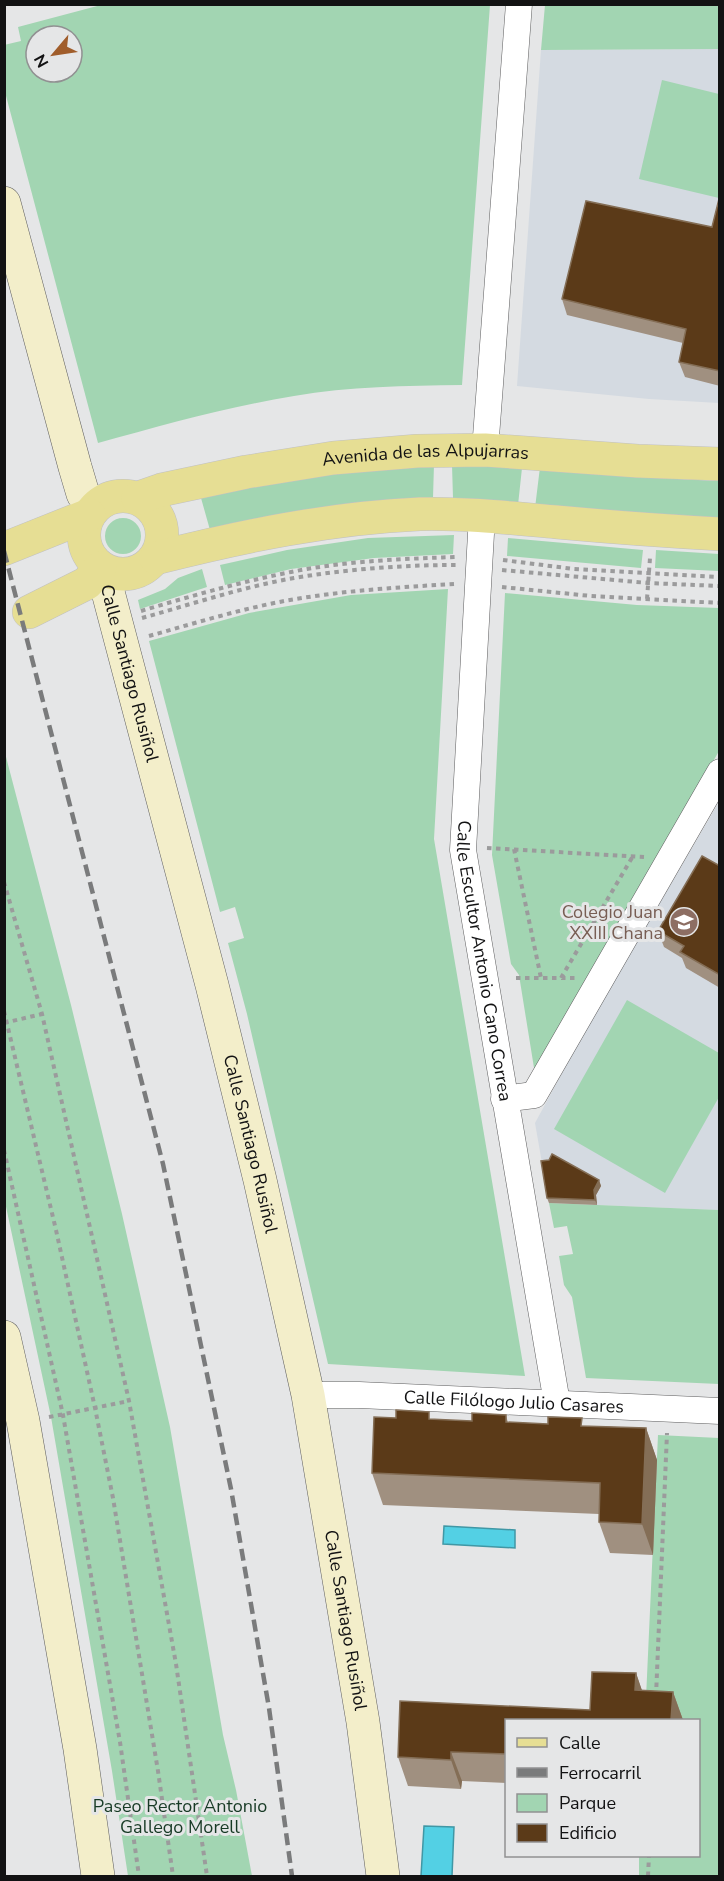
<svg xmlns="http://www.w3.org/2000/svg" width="724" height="1881" viewBox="0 0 724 1881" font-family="'Nunito Sans',sans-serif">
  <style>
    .built { fill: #d4dae1 }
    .green { fill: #a2d5b2; fill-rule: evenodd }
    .water { fill: #53d0e4; stroke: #4097a5; stroke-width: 1.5 }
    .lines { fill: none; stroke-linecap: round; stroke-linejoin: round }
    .street-casing { stroke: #5e5e5f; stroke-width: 27 }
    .secondary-casing { stroke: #5e5e5f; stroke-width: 34 }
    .primary-casing { stroke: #c1c1c2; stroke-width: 34 }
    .path { stroke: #9b9b9c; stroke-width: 4; stroke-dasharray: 4.5 4.5; stroke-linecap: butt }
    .street { stroke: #fff; stroke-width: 26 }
    .secondary { stroke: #f3eeca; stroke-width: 33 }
    .primary { stroke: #e6de94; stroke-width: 33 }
    .rail { stroke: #7a7b7c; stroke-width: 4.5; stroke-dasharray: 12 6; stroke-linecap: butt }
    .wall { fill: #a09080 }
    .shaded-wall { fill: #846e56 }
    .building { fill: #5b3a18; stroke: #846e56; stroke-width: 1.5 }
    .labels { text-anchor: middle; stroke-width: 6; stroke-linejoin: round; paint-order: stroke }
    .street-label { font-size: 18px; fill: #121213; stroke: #e5e6e7 }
    .education-label { font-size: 18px; fill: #785e54; stroke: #e5e6e7; text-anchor: end }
    .park-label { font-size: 18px; fill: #173a25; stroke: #e5e6e7 }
  </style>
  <rect width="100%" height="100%" fill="#e5e6e7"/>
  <path class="built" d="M719,49V403L649,399L517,386L541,50Z
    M719,802V1210L549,1203L535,1123L590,1022Z"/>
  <path class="green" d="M101,5H490L462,385C406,386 349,386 294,396C227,407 163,425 98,443L5,92L4,45L21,41L18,27ZM36,36H72V72H36Z
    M545,5H719V49L541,50Z
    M662,80L719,94V198L639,179Z
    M434,464L433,498L344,504L275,515L210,530L201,498L266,482L338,471Z
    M452,465L522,468L518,505L453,498Z
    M540,467L636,477L719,481V520L535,508Z
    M105 536a18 18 0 1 1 36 0a18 18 0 1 1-36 0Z
    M454,535L453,554L374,558L291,569L225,585L220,565L287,550L368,538Z
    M508,538L643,550L641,568L507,556Z
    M656,550L719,554V571L655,568Z
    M202,569L207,587L140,609L138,600L165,589L178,578Z
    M448,589L434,839L525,1376L328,1364L247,1014L228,943L244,938L235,907L220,912L149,641L249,613L351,595Z
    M505,593L637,605L719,608V751L535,1074L519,975L511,964L492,855Z
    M5,753L71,1005L122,1214L170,1427L223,1735L236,1790L252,1876H128L112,1771L51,1417L5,1202Z
    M627,1000L719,1053V1097L665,1193L554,1129Z
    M549,1203L719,1210V1384L586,1378L572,1297L564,1285L559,1256L573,1254L567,1226L554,1228Z
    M658,1435L719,1438V1876H639V1856H698V1720H645Z"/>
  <path class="water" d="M444,1526L515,1530V1548L443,1544Z
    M424,1826L454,1827L452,1876H421Z"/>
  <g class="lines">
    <g class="street-casing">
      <g id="street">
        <path d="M485,450L519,4"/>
        <path id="s1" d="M482,516L463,850L557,1403"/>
        <path d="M504,1099L534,1095L720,772"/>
        <path id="s2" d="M308,1395H359L720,1411"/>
      </g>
    </g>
    <g class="secondary-casing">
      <g id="secondary">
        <path d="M4,203L75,467L83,494L96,506"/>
        <path id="s3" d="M108,572V592L212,985L260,1180L308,1395L363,1722L383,1876"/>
        <path d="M4,1337L23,1421L80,1749L98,1876"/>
      </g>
    </g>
    <g class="primary-casing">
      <g id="primary">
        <circle cx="123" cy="535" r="39"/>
        <path id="s4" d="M138,498L161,490L246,472L333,458L417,451L485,450L638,461L720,464"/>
        <path d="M4,549L89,515"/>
        <path d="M156,558C243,536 330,518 420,514C465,513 511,518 556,522C611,527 665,531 720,534"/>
        <path d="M29,612L87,583L100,568"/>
      </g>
    </g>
    <path class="path" d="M503,560L574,569L720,577
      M502,570L648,583L720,586
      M502,587L591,596L720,603
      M647,599L650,558
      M141,611C191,596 240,582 291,572C345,561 400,559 455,557
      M142,618C192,604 243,587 294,578C348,569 402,565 456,565
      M149,636C199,622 250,606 302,598C352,590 403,587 454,584
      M487,848L644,857
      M514,849L541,978
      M4,882L42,1014L129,1401L176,1664L207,1876
      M516,978H575
      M561,978L633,856
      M4,1011L56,1230L95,1408L113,1498L158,1771L173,1876
      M4,1023L42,1014
      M4,1150L63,1415L120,1742L139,1876
      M49,1417L129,1401
      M656,1696L667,1433
      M648,1876L649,1856"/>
    <use href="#street" class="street"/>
    <use href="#secondary" class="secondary"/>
    <use href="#primary" class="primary"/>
    <path class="rail" d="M4,551L163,1164L231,1489L269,1708L292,1876"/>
  </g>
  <path class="wall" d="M720,199V386L685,377L679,362L683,343L567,315L562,299L712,227Z
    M720,866V988L686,968L682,958L664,947L658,931Z
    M599,1180L601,1186L596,1195L597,1205L549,1203L547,1198Z
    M506,1415L508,1423L646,1428L657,1460L653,1555L610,1553L599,1522V1514L383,1505L372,1473L396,1418L472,1421Z
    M592,1672L636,1673L642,1691L673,1692L683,1720H507V1783L462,1781L461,1789L408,1786L398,1757L400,1701L590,1710Z"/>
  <path class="shaded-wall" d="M599,1180L601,1186L596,1195L597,1205L595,1200L594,1190Z
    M646,1428L657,1460L653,1555L642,1524Z
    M636,1673L646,1702L635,1690Z
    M673,1692L683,1720H671Z
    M451,1752L462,1781L461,1789L451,1760Z"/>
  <path class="building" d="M719,199L720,371L679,362L686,329L562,299L586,201L712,227Z
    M702,856L720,866V975L680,952L684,946L658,931Z
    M552,1154L599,1180L594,1190L595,1200L547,1198L541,1161L549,1160Z
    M396,1410L429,1412V1419L472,1421V1413L506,1415V1422L548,1424V1417L582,1418L581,1426L646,1428L642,1524L599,1522L600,1483L372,1473L374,1417L396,1418Z
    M592,1672L636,1673L635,1690L673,1692L671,1720H507V1754L451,1752V1760L398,1757L400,1701L590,1710Z"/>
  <defs>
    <g id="school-disc" transform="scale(1.5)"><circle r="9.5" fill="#8d6e63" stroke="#e5e6e7"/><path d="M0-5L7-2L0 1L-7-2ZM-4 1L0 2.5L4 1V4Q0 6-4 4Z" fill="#fff"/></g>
  </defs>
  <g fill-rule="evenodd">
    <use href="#school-disc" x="684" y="922"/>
  </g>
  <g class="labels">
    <g class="street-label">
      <text dy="6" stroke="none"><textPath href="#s4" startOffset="292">Avenida de las Alpujarras</textPath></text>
      <text dy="6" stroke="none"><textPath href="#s3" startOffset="104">Calle Santiago Rusiñol</textPath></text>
      <text dy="6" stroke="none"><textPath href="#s1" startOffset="447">Calle Escultor Antonio Cano Correa</textPath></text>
      <text dy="6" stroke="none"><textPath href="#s3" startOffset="590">Calle Santiago Rusiñol</textPath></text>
      <text dy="6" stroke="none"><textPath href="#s2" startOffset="206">Calle Filólogo Julio Casares</textPath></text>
      <text dy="6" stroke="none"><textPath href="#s3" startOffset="1076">Calle Santiago Rusiñol</textPath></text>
    </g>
    <g class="education-label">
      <text x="663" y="918">Colegio Juan<tspan x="663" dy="21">XXIII Chana</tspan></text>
    </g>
    <g class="park-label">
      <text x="180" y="1812">Paseo Rector Antonio<tspan x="180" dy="21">Gallego Morell</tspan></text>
    </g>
  </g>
  <rect width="724" height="1881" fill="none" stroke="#121213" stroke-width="12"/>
  <rect x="505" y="1719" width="195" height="138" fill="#e5e6e7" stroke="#919192" stroke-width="1.5"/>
  <rect x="517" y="1738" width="30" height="9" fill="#e6de94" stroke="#919192" stroke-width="1.5"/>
  <text x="559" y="1749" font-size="18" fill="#121213">Calle</text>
  <rect x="517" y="1768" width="30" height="9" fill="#7a7b7c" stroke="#919192" stroke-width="1.5"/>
  <text x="559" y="1779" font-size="18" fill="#121213">Ferrocarril</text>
  <rect x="517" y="1794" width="30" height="18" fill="#a2d5b2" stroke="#919192" stroke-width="1.5"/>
  <text x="559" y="1809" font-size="18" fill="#121213">Parque</text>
  <rect x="517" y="1824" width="30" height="18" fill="#5b3a18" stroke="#919192" stroke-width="1.5"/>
  <text x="559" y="1839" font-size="18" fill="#121213">Edificio</text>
  <g transform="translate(54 54) rotate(241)"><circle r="28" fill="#e5e6e7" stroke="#919192" stroke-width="1.5"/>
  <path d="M0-4.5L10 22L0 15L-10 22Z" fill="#a05d2b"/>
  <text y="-9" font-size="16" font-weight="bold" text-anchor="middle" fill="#121213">N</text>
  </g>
</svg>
